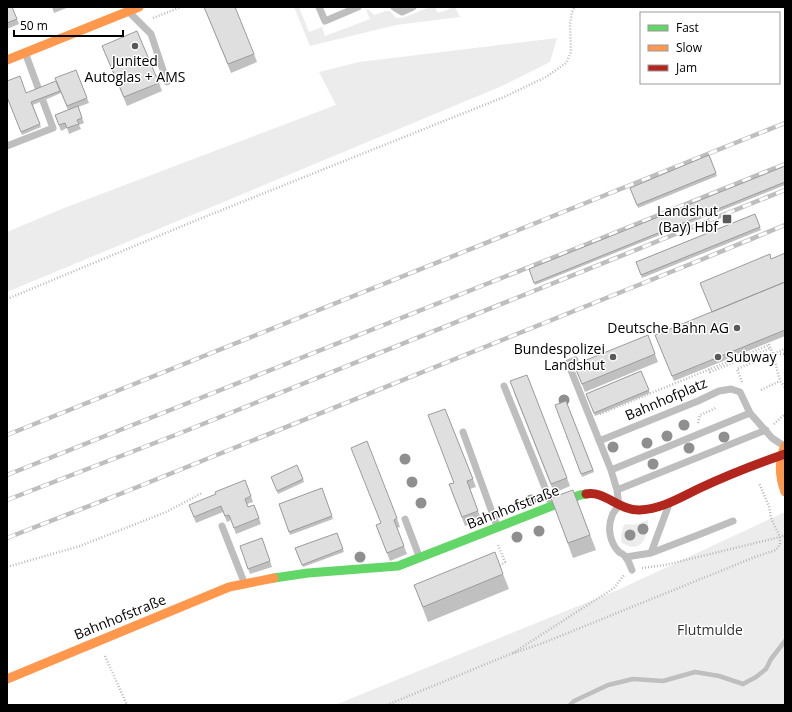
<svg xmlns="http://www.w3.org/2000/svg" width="792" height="712" viewBox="0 0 792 712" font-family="'Open Sans',sans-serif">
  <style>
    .green { fill: #ececec }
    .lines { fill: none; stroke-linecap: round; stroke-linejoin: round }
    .stream { stroke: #bfbfbf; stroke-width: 4.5 }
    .path { stroke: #b9b9b9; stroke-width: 2.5; stroke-dasharray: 1 2; stroke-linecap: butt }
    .lane { stroke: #bebebe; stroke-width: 7 }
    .fast { stroke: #63d668; stroke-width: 9 }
    .slow { stroke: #ff974d; stroke-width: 9 }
    .jam { stroke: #b3261e; stroke-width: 9 }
    .rail-casing { stroke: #bebebe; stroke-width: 4.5 }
    .rail { stroke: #fff; stroke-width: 3; stroke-dasharray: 9; stroke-linecap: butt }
    .tree { fill: #8f8f8f }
    .wall { fill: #c0c0c0 }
    .building { fill: #dfdfdf; stroke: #9c9c9c }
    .poi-dot { fill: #595959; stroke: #fff; stroke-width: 1.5 }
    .labels { text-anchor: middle; stroke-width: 3; stroke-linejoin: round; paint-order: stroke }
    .poi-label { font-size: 14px; fill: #000; stroke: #fff; text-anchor: end }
    .street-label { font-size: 14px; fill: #000; stroke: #fff }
    .park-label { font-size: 14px; fill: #333; stroke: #fff }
  </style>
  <rect width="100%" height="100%" fill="#fff"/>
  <path class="green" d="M294,7H299L309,32L322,27L325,36L370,19L366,10L368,9L374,15L386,11H390L396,18C410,19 421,7 435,7L438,13L450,9L449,7H455L460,17L396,25L310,46Z
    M557,38L550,62L502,86L7,292V232L59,210L336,105L319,72L359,62Z
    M785,512V705H335L620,589Z
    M648,520C648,537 641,556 621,542C621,535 621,531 625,524L634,525Z"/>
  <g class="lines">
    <path class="stream" d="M570,705L574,701L608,685L633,679L663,681L695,672L719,676L743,684L756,677L766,669L771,659L785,641"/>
    <path class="path" d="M153,18L181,7
      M7,299L197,220L504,97L546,77L566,63L571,52L570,24L572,12L575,7
      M769,344L773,354L780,381L785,387
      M774,354H785
      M709,369L710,372L771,348
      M742,382L737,369L785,349
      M761,390L780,381
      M600,414L769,345
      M698,423L700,415L716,408
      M774,424L785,414
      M7,567L80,546L166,512L202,493
      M497,567L501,565L505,562L498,545
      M642,568L665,565L780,537L785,535
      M513,653L614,588L624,575
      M105,656L127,705
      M387,705L508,655L543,643L755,557L776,550L780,544V537L771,518L769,506L759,483"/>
    <path class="lane" d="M319,7L325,21L358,7
      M394,7L397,9L402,12L413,7
      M130,13L151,34L167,82
      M7,146L53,128L26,55
      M575,360L568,363L611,470L617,490L619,506C616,509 613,512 612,516C607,528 610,543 619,552C622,554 625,555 626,558C629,561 630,566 632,570
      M504,386L552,505
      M463,432L497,526
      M599,441L698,401L719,391L731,389L740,392L750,413L772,438L784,446
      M611,470L750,413
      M617,490L766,430
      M405,519L419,556
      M222,526L244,582
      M651,553L668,507
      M626,557L651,553L698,535L733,521"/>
    <path class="fast" d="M274,578L308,573L398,566L580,495L586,494"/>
    <path class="slow" d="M7,60L139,7
      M785,446C778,462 779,476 785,492
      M7,679L229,587L274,578"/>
    <path class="jam" d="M586,494C604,490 619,511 640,510C662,509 681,497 700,488C728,475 756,464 785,454"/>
    <g class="rail-casing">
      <path id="rail" d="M7,435L785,123
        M7,475L577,248L785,164
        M7,500L178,434L785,190
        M7,538L125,492L703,259L785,225"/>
    </g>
    <use href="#rail" class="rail"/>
  </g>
  <g class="tree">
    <circle cx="564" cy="400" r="5.5"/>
    <circle cx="684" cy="425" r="5.5"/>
    <circle cx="667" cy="436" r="5.5"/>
    <circle cx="724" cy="437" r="5.5"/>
    <circle cx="647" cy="443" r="5.5"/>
    <circle cx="613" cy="447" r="5.5"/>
    <circle cx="689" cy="448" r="5.5"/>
    <circle cx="405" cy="459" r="5.5"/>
    <circle cx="653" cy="464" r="5.5"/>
    <circle cx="412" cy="482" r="5.5"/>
    <circle cx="531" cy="500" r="5.5"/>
    <circle cx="421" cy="503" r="5.5"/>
    <circle cx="643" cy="529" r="5.5"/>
    <circle cx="539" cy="531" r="5.5"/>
    <circle cx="630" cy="535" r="5.5"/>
    <circle cx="517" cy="537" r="5.5"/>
    <circle cx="360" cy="557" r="5.5"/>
  </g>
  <path class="wall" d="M7,7L17,19L19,24L7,29Z
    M52,7H69L54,13Z
    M204,7L254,54L257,62L231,73Z
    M102,46L159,83L162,91L127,106Z
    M56,81L87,98L89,103L78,107L84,123L79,125L81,129L69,134L67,128L61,131L55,115L68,110L61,93L33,105L41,127L22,135L7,97L26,93Z
    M709,155L717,176L638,208L630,188Z
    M785,166V185L535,285L529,269Z
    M755,214L761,230L642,278L636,262Z
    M785,253V336L674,381L657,340L711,312L771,259Z
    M655,354L658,362L585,392L574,365Z
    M641,371L650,393L595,416L586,394Z
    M513,390L567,478L570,486L554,493Z
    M566,401L594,472L582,477L555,405Z
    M445,409L476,487L470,489L481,519L465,526L449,484L454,483Z
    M272,479H303L304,482L278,494Z
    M322,488L333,519L290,535L279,504Z
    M573,490L596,550L573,558L551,498Z
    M251,496L253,502L247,504L248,507L259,518L261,524L236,534L231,520L227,522L223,512L196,523L189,505Z
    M397,518L400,527L397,528L407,554L390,561L376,525Z
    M337,533L344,552L303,567L295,548Z
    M262,538L272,567L250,574L240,546Z
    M503,574L509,589L428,622L414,585Z"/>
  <path class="building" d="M7,7H12L17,19L7,23Z
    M204,7H235L254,54L228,64Z
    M137,31L159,83L124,97L102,46Z
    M76,70L87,98L67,106L55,78Z
    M20,76L26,93L56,81L60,91L31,102L40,124L21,132L7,97V81Z
    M78,106L82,118L77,120L79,124L67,128L65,123L59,125L55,115Z
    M709,155L716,173L637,205L630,188Z
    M785,166V182L534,283L529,269Z
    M755,214L760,227L641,275L636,262Z
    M785,253V282L712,312L700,283L770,254L771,259Z
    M785,282V330L672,376L655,335Z
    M648,335L655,354L582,384L574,365Z
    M641,371L649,390L594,413L586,394Z
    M527,375L567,478L551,484L510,381Z
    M566,401L593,470L581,474L555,405Z
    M445,409L473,479L467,481L478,511L462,517L449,484L454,483L428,415Z
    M367,441L397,518L394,520L404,546L387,553L376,525L381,523L351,448Z
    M297,465L303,479L277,491L271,477Z
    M245,480L251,496L245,499L248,507L254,505L259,518L234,528L229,515L225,516L221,506L194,517L189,505L216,494L215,492Z
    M322,488L332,516L289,532L279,504Z
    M573,490L590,535L568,543L551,498Z
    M337,533L343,549L302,565L295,548Z
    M262,538L270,561L248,569L240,546Z
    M495,552L503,574L423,607L414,585Z"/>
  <g class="poi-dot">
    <circle cx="135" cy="46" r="4"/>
    <rect x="722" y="214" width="10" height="10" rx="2"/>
    <circle cx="737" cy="328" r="4"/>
    <circle cx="613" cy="357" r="4"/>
    <circle cx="718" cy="357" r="4"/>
  </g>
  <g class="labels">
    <g class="poi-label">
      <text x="135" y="66" text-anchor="middle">Junited<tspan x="135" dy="16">Autoglas + AMS</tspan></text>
      <text x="718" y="216">Landshut<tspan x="718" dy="16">(Bay) Hbf</tspan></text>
      <text x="729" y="333">Deutsche Bahn AG</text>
      <text x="605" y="354">Bundespolizei<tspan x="605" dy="16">Landshut</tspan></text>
      <text x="726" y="362" text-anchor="start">Subway</text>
    </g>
    <g class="street-label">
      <text transform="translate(666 399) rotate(-23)" y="5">Bahnhofplatz</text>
      <text transform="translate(513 507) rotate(-21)" y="5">Bahnhofstraße</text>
      <text transform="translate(120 617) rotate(-22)" y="5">Bahnhofstraße</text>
    </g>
    <g class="park-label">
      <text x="710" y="635">Flutmulde</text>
    </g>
  </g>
  <rect width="792" height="712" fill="none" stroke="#000000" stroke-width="16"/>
  <rect x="640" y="12" width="140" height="72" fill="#ffffff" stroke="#999999"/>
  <rect x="648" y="25" width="20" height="6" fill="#63d668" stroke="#999999"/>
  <text x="676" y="32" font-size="12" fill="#000000">Fast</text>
  <rect x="648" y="45" width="20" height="6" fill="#ff974d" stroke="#999999"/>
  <text x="676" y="52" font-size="12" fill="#000000">Slow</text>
  <rect x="648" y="65" width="20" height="6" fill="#b3261e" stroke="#999999"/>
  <text x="676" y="72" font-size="12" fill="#000000">Jam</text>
  <path d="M14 30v6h109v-6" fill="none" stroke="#000000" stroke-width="2"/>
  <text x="20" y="30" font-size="12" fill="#000000" stroke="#ffffff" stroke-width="3" paint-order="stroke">50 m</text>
</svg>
